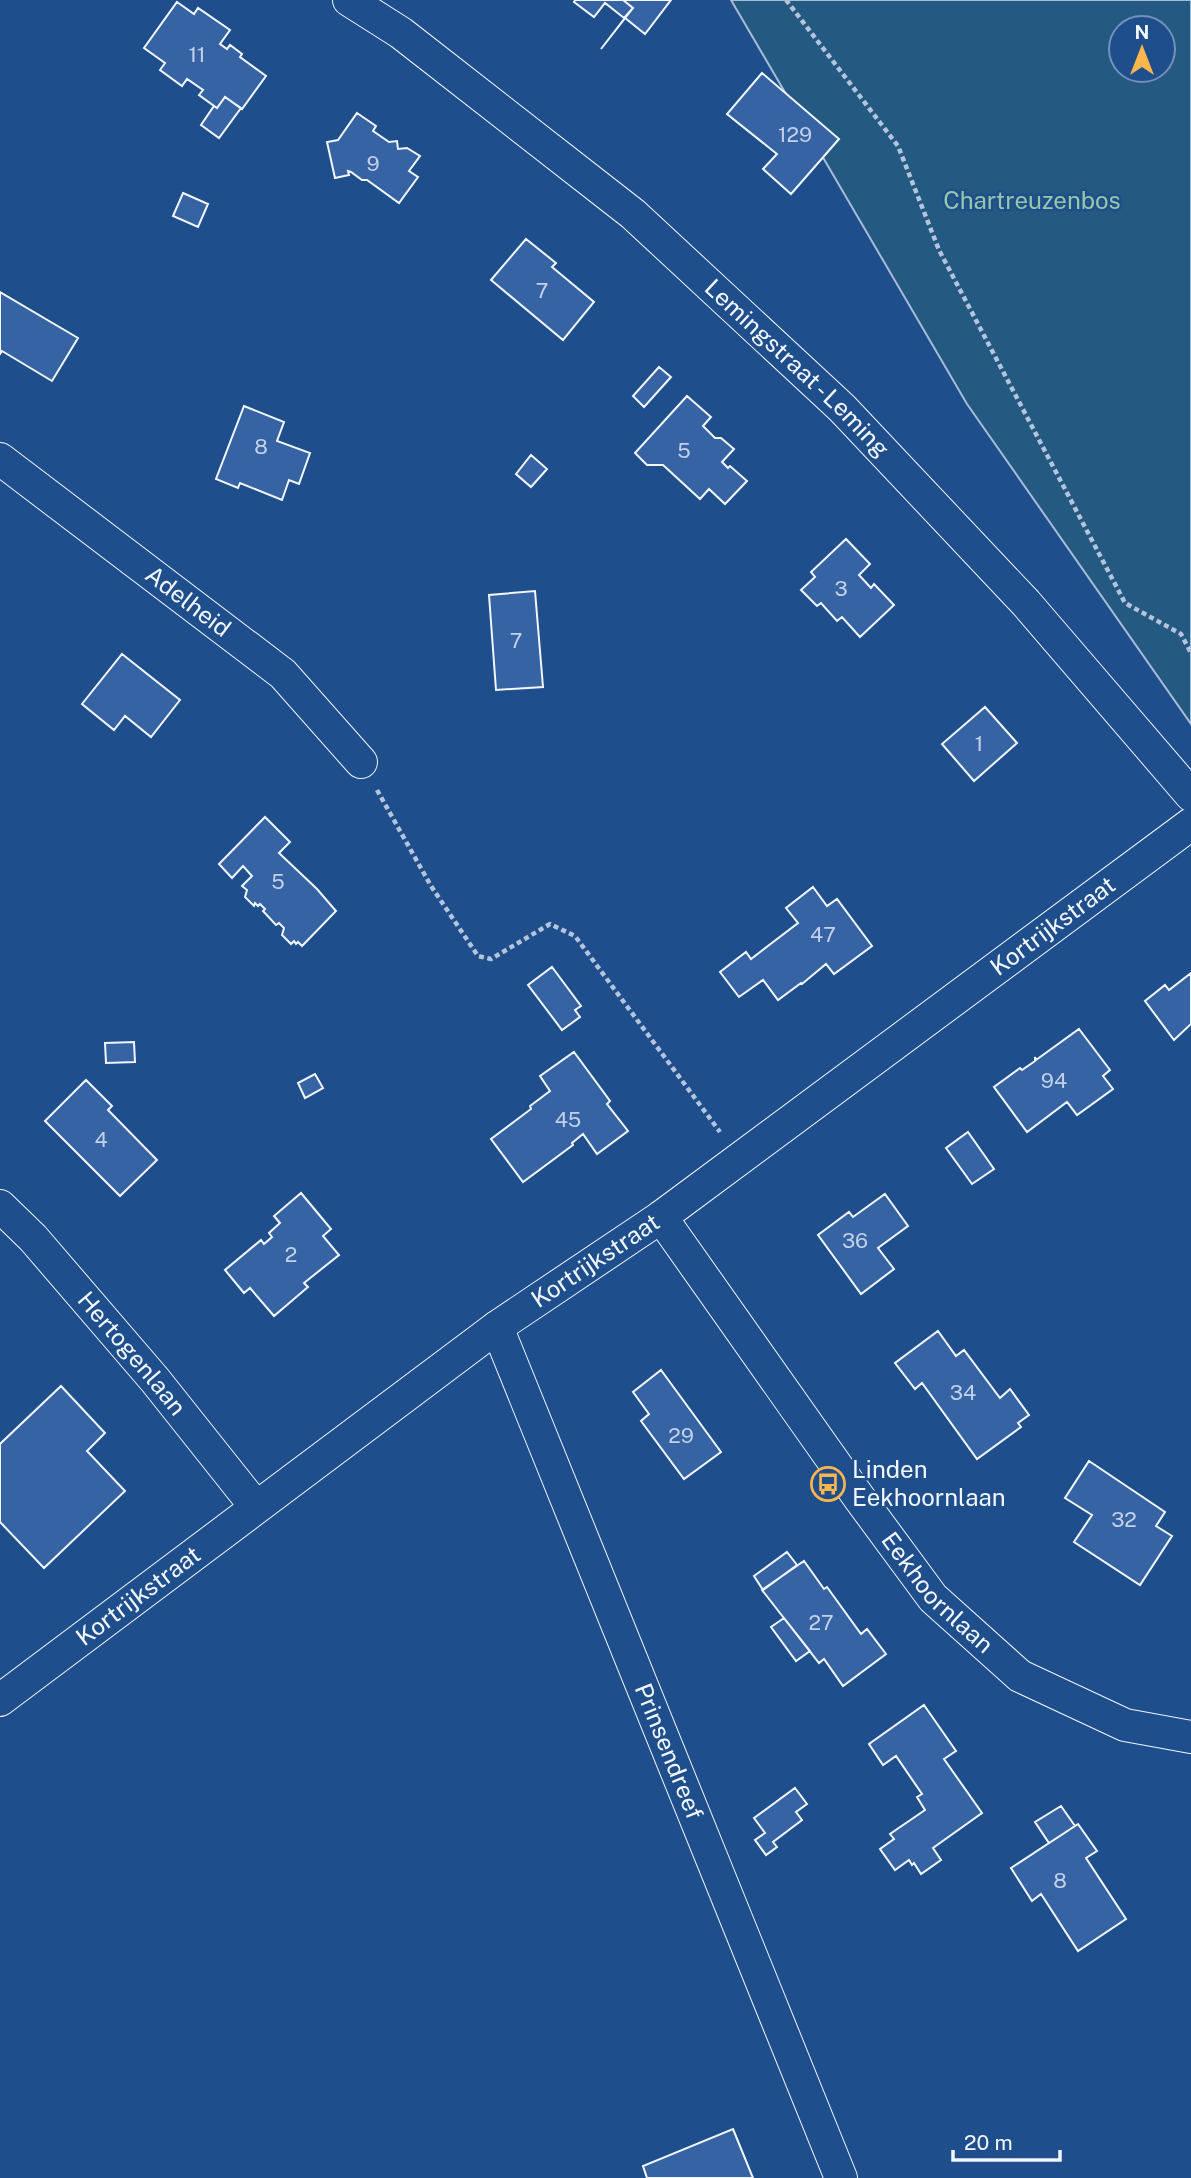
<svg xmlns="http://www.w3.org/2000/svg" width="1191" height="2178" viewBox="0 0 1191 2178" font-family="'Public Sans',sans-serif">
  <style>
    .park { fill: #245a82; stroke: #a8bbd7; stroke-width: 2; fill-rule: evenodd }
    .building { fill: #3563a3; stroke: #f2f6ff; stroke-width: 2 }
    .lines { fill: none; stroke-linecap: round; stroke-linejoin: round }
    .minor-casing { stroke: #f2f6ff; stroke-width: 34 }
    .path { stroke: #b3c4dc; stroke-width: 4.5; stroke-dasharray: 5 3.5; stroke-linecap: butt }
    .minor { stroke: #1f4e8c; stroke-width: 32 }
    .labels { text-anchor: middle; stroke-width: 5; stroke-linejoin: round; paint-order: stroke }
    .number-label { font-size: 21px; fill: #c3d1e8 }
    .park-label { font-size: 24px; fill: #97c8a6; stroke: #1f4e8c }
    .street-label { font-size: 24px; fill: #f2f6ff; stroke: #1f4e8c }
    .poi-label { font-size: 24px; fill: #f2f6ff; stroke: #1f4e8c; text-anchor: start }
  </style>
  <rect width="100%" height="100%" fill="#1f4e8c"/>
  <path class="park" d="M731,0H1191V724L967,404ZM1121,28H1163V70H1121Z"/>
  <path class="building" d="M575,0H623L633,8L624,18L605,3L594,17L574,2Z
    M623,0H671L645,34L625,18L601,49L633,8Z
    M177,2L194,14L198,8L230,30L220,44L227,49L230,45L242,54L240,57L266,76L242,109L225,97L217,108L199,95L203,90L187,79L182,86L160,70L165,63L144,48Z
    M762,73L839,139L791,194L763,169L777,154L727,114Z
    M225,97L241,108L219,138L201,125L214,106L217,108Z
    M357,113L376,126L373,131L389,142L397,141L398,149L407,148L420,156L409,171L418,177L399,203L367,180H362L351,172L348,171L349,175L335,178L327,142L338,140Z
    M183,193L208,204L198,227L173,216Z
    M526,239L556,263L552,267L594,302L563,340L491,280Z
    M0,292L78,338L52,381L2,351L0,354Z
    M659,367L671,377L644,407L633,396Z
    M687,396L711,417L703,426L715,438H721L734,449L722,462L728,468L730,466L747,481L725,504L709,489L700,499L663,465H647L635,453Z
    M244,406L284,422L277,441L310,453L299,484L289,480L282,500L240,483L238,488L216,479Z
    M531,455L547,469L531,487L516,474Z
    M846,539L870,564L859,575L871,588L874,584L894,605L860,637L842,617L837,621L821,603L817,606L801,590L815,577L811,572Z
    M535,591L543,687L496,690L489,595Z
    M122,654L180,700L151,737L125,716L114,730L82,704Z
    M985,707L1017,743L974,781L942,744Z
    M265,817L290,842L279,853L317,889L336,911L302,946L298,942L296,944L294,941L291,944L282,935L284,928L279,923L276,925L263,911L265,909L260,904L258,906L255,903L254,906L245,897L247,890L242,886L252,876L243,866L232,878L219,864Z
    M813,887L827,906L837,899L872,946L834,974L826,964L802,984L801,983L778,1000L763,980L739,997L720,972L746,952L751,959L798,923L786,908Z
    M552,967L581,1006L575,1010L580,1017L562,1030L528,985Z
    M1191,973V1024L1174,1040L1145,1001L1165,985L1169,990Z
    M1079,1029L1110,1070L1103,1076L1113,1089L1077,1115L1067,1102L1027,1132L994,1087L1020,1068L1022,1070L1035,1061V1057L1036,1060Z
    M134,1042L135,1062L106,1063L105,1043Z
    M574,1052L610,1101L607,1104L628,1131L597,1154L583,1134L572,1143L573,1145L523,1182L491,1139L531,1109L530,1106L550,1091L540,1076Z
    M315,1074L323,1088L305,1098L298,1083Z
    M86,1080L112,1106L108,1110L157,1160L120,1196L45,1121Z
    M968,1132L994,1169L972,1184L946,1148Z
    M301,1193L331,1229L323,1236L339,1255L304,1283L308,1287L274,1316L250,1288L244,1293L225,1270L261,1240L264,1244L272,1237L269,1233L280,1223L274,1216Z
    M885,1194L908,1226L878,1248L894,1269L861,1294L818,1235L849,1212L853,1217Z
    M938,1331L956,1356L964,1350L1000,1398L1010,1389L1029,1415L1018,1423L1021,1427L977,1459L922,1383L915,1389L895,1363Z
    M661,1370L721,1452L684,1479L641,1421L649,1414L633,1392Z
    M61,1386L105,1433L87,1451L125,1491L44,1568L0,1522V1444Z
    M1089,1461L1165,1512L1156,1526L1172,1536L1140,1585L1074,1542L1092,1515L1065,1498Z
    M787,1552L797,1565L763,1590L754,1576Z
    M804,1561L824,1589L827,1587L861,1634L867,1629L886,1654L843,1686L824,1659L819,1663L762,1590Z
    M784,1618L810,1651L796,1661L771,1627Z
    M924,1705L956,1751L944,1759L982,1813L933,1848L941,1860L921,1874L914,1863L912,1865L909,1860L895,1870L880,1849L894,1839L890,1834L925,1810L917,1797L922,1794L896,1756L883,1765L869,1744Z
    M795,1788L807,1804L796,1812L802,1820L773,1842L777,1847L766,1855L755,1840L765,1833L754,1818Z
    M1061,1806L1075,1826L1049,1843L1035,1822Z
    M1078,1824L1097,1851L1086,1858L1126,1919L1078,1951L1041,1894L1032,1901L1011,1868Z
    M733,2129L753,2178H647L643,2166Z"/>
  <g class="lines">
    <g class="minor-casing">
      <g id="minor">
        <path id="s1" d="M349,0L401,33L633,214L842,408L1026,603L1191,795"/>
        <path id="s2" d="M0,459L283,674L361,762"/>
        <path id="s3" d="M0,1206L33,1238L155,1380L256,1507"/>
        <path id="s4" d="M661,1217L860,1499L933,1598L1020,1676L1125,1725L1191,1737"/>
        <path id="s5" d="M497,1327L841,2178"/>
        <path id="s6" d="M0,1700L497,1327L661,1217L1191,824"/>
      </g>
    </g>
    <path class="path" d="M786,0L898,146L939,250L1125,603L1181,634L1191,653
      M377,790L431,886L478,956L491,959L550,924L575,936L720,1132"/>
    <use href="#minor" class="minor"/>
  </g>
  <defs>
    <g id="bus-ring" transform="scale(1.75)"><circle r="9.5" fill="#1f4e8c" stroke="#ffb74d" stroke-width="1.5"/><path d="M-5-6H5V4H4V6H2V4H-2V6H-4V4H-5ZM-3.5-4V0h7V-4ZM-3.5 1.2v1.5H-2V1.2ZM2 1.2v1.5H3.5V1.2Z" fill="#ffb74d"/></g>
  </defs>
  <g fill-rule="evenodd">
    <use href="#bus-ring" x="828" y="1484"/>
  </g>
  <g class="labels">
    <g class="number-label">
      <text x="197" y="62">11</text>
      <text x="795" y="142">129</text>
      <text x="373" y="171">9</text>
      <text x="542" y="298">7</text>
      <text x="261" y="454">8</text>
      <text x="684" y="458">5</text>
      <text x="841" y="596">3</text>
      <text x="516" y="648">7</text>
      <text x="979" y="751">1</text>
      <text x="278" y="889">5</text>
      <text x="823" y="942">47</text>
      <text x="1054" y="1088">94</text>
      <text x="568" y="1127">45</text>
      <text x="101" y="1147">4</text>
      <text x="855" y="1248">36</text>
      <text x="291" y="1262">2</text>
      <text x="963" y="1400">34</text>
      <text x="681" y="1443">29</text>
      <text x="1124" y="1527">32</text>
      <text x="821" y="1630">27</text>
      <text x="1060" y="1888">8</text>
    </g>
    <g class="park-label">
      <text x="1032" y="209">Chartreuzenbos</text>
    </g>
    <g class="street-label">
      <text dy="8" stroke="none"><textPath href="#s1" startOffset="581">Lemingstraat - Leming</textPath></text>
      <text dy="8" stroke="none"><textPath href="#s2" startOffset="236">Adelheid</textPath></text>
      <text dy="8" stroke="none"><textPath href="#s6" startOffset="1307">Kortrijkstraat</textPath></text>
      <text dy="8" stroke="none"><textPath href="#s6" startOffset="740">Kortrijkstraat</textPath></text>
      <text dy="8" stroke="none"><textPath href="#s3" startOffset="198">Hertogenlaan</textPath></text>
      <text dy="8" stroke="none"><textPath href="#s4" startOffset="467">Eekhoornlaan</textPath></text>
      <text dy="8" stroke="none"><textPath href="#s6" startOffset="173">Kortrijkstraat</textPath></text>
      <text dy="8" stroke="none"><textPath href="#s5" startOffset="458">Prinsendreef</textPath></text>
    </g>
    <g class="poi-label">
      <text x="852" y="1478">Linden<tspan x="852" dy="28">Eekhoornlaan</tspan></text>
    </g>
  </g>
  <g transform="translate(1142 49)"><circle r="33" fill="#1f4e8c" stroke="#7391ba" stroke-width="2"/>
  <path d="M0-5L12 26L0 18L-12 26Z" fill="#ffb74d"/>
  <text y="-10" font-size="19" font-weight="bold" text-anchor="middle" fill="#f2f6ff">N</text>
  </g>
  <path d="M953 2150v10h107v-10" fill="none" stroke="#f2f6ff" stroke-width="3.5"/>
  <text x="964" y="2150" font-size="21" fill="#f2f6ff" stroke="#1f4e8c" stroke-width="5" paint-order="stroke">20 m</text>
</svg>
